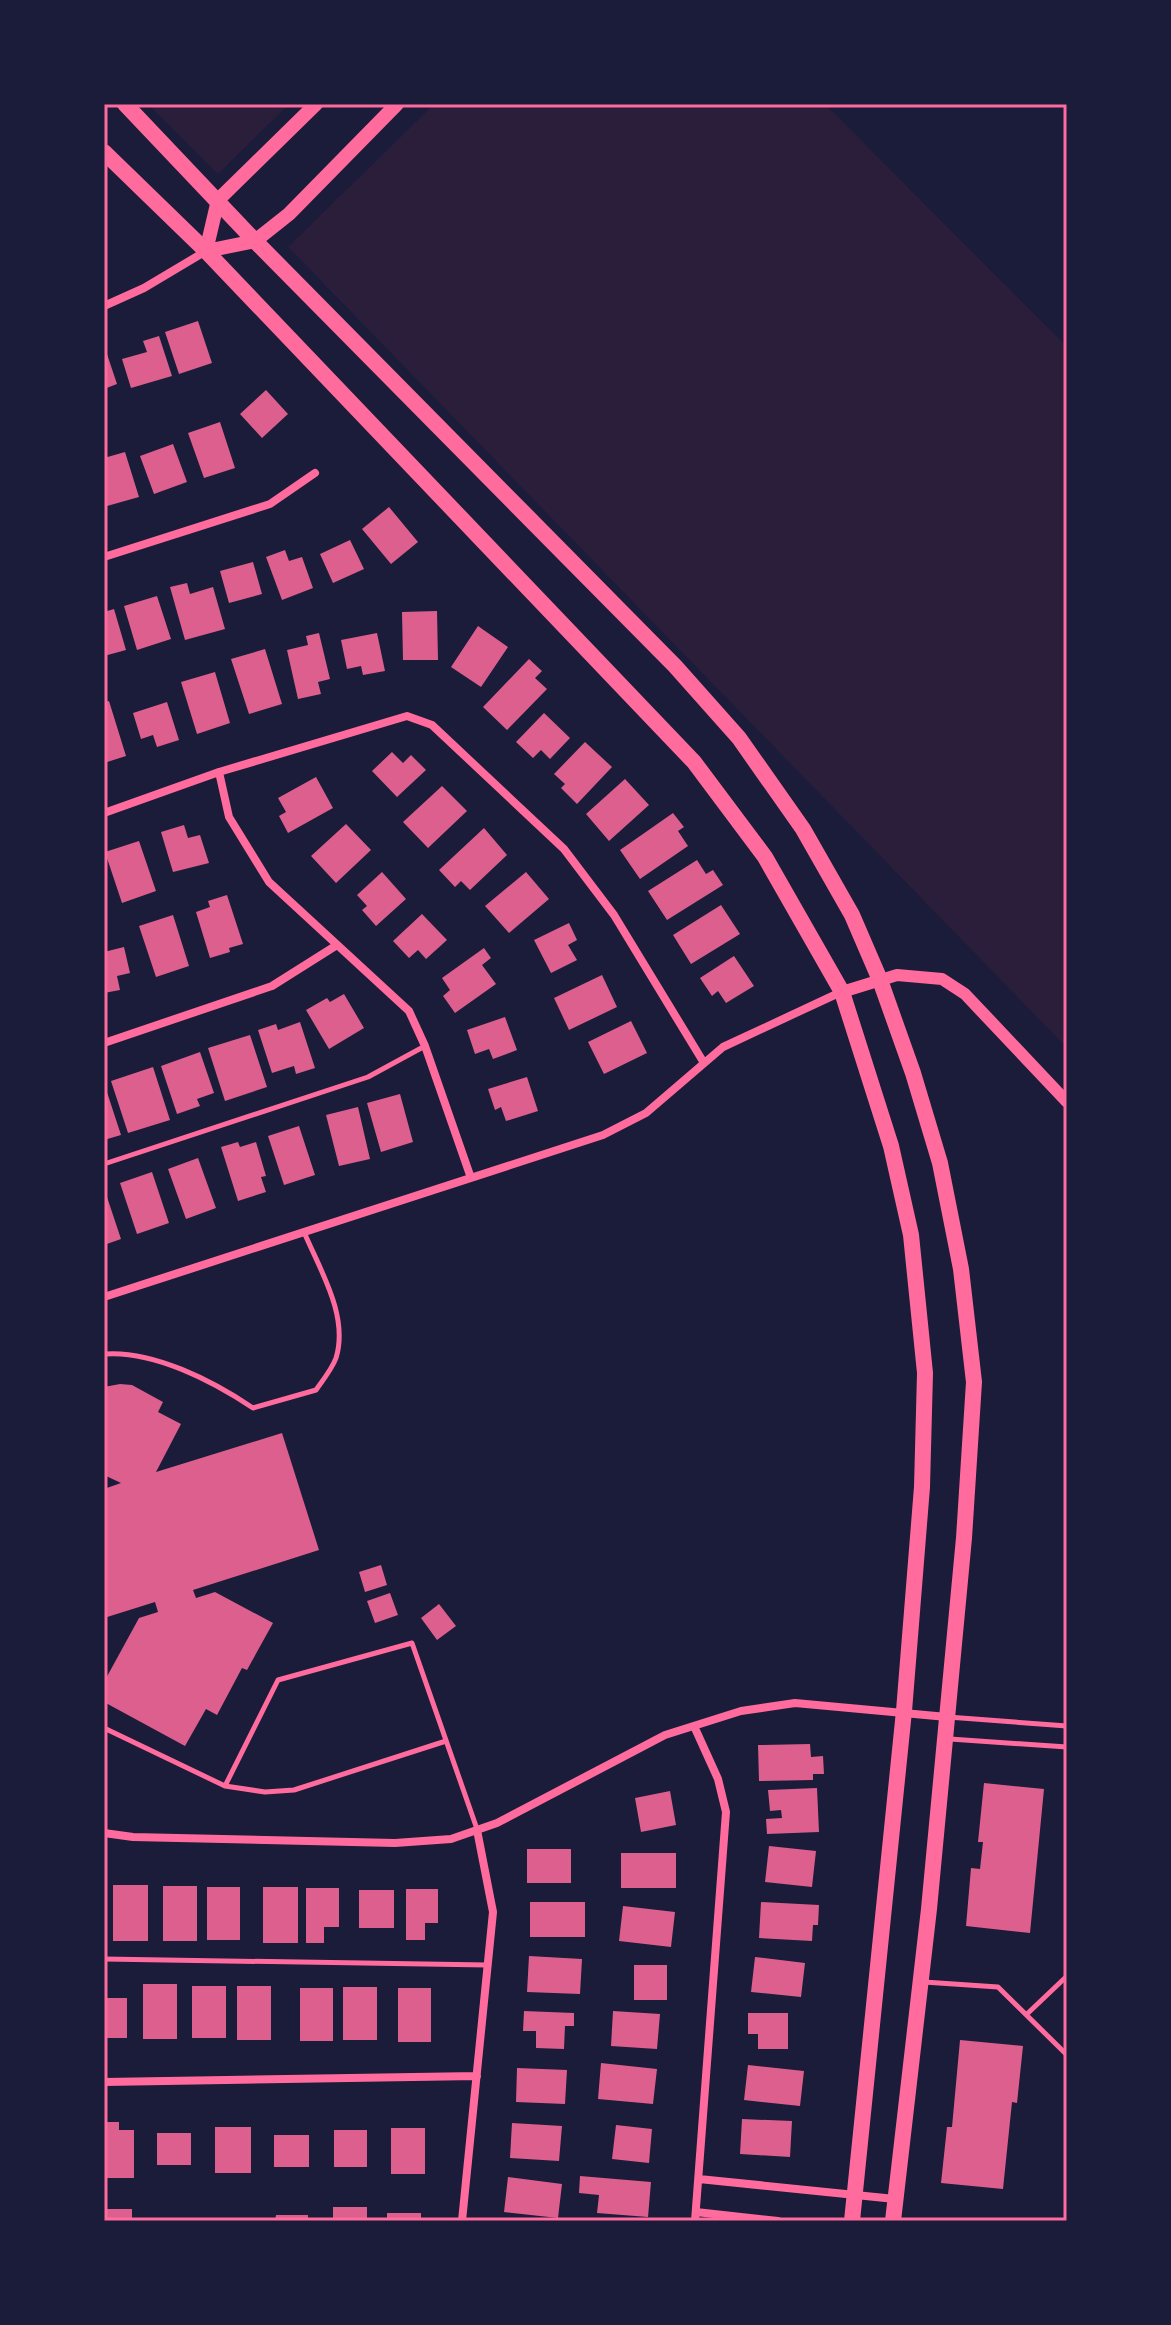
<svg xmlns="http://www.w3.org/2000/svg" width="1171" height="2325" viewBox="0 0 1171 2325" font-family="Raleway,sans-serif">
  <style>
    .green { fill: #2a1e3b }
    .building { fill: #dd5f8e }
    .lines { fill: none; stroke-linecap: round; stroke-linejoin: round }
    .service { stroke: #ff6b9d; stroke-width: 5 }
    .minor { stroke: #ff6b9d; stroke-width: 8 }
    .tertiary { stroke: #ff6b9d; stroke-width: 12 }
    .secondary { stroke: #ff6b9d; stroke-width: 14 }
    .primary { stroke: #ff6b9d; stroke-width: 16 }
    .neatline { fill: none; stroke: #ff6b9d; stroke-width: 3 }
  </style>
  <rect width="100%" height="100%" fill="#1b1b3a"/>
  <path class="green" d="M148,104H289L218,174Z
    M434,104H825L1067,347V1048L288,247Z"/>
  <path class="building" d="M198,321L212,363L179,374L165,332Z
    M159,336L172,376L131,388L122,359L147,352L143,341Z
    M107,354L117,384L104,389V355Z
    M266,390L288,414L262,438L240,414Z
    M220,422L235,468L204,478L188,433Z
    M173,444L187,482L154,494L140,456Z
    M125,452L139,497L107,506L104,497V458Z
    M389,507L418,542L391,564L362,529Z
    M350,540L364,569L333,583L320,554Z
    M285,550L289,561L302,557L313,588L282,600L266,557Z
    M253,562L262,594L229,603L220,571Z
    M187,583L190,594L213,587L225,629L185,640L170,587Z
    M157,596L171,639L137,650L124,606Z
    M114,609L126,650L104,656V612Z
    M437,611L438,660H403L402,612Z
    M478,626L508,647L481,687L451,667Z
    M319,633L330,679L318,682L321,694L298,699L287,650L308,645L306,636Z
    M377,633L385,671L363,675L361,666L347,669L341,640Z
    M265,649L282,704L249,714L231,659Z
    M529,659L542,671L535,678L547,689L507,730L483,707Z
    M215,672L230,723L197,734L181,682Z
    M109,701L126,756L104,763V702Z
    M167,702L179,740L157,747L153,735L141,739L133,713Z
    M544,713L570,738L550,759L541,750L533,758L516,742Z
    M585,742L612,767L577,804L561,788L565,784L554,774Z
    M392,752L403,763L411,755L426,770L397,797L372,771Z
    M316,777L333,808L288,833L279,816L286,812L278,798Z
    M625,779L649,805L609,841L586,814Z
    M442,786L467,811L428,848L403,822Z
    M673,813L684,827L678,831L688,846L640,879L620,850Z
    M346,824L371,850L336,883L311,856Z
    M184,825L188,838L200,835L209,863L173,872L161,832Z
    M484,828L507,855L470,890L461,881L455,887L439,870Z
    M139,841L156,891L122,903L105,852Z
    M697,860L706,874L713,870L723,885L667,920L648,891Z
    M382,872L406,899L376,926L362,910L367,906L357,895Z
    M526,872L549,899L509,933L485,906Z
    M227,895L243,944L229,948L230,952L210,958L196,912L210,907L208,901Z
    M721,905L740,934L691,964L673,935Z
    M422,914L447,940L426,959L418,950L409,958L393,941Z
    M173,915L189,966L156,977L139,926Z
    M569,923L577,940L568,945L577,960L551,973L534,940Z
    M124,947L130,973L117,976L120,990L104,993V952Z
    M484,948L491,958L482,965L496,984L455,1013L443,996L450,990L442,978Z
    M734,956L754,986L726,1003L718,991L712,996L700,978Z
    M602,975L617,1007L569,1030L554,998Z
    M344,994L364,1028L329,1049L306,1010L327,998L330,1002Z
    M505,1017L517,1050L493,1059L489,1049L475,1054L467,1030Z
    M631,1021L647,1053L604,1074L588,1042Z
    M300,1022L315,1068L296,1074L294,1066L272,1073L258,1030L276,1024L278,1030Z
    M250,1035L267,1087L225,1101L208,1048Z
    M200,1052L214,1093L197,1099L200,1106L177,1114L161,1066Z
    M153,1067L170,1120L128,1133L111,1081Z
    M527,1077L538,1111L506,1121L501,1107L495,1110L488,1089Z
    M104,1083L121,1135L104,1140Z
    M400,1094L413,1142L381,1152L367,1103Z
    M358,1107L370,1159L339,1166L326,1115Z
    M299,1126L315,1175L284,1185L268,1136Z
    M238,1142L240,1147L256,1142L266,1176L261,1177L266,1192L238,1201L221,1147Z
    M198,1158L216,1208L186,1219L168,1169Z
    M152,1172L169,1223L137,1234L120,1183Z
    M104,1188L121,1239L104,1245Z
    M120,1384L132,1385L163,1402L158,1412L181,1424L156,1472L282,1433L319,1550L193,1590L196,1598L215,1592L273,1623L247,1670L242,1668L217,1715L206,1709L185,1746L104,1702V1682L139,1618L158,1612L155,1602L104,1618V1489L121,1483L104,1475V1387Z
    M381,1565L387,1585L365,1592L359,1572Z
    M390,1593L398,1615L375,1623L367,1601Z
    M439,1604L456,1626L437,1640L421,1618Z
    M810,1744L811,1757L823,1756L824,1774H813V1780L759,1781L758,1745Z
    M984,1783L1044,1789L1030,1933L966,1926L971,1868L980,1869L983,1842H978Z
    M817,1788L819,1832L767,1834L766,1819L782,1818L781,1810L770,1811L768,1790Z
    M670,1791L676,1825L641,1832L635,1798Z
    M769,1846L816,1851L812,1887L765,1882Z
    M527,1849H571V1883H527Z
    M621,1853H676V1888H621Z
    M113,1885H148V1941H113Z
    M163,1886H197V1941H163Z
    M207,1887H240V1940H207Z
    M263,1887H298V1943H263Z
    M306,1888H339V1927H324V1943H306Z
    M406,1889H438V1923H425V1940H406Z
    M359,1890H394V1928H359Z
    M530,1902H585V1937H530Z
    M761,1902L819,1905L818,1925H813L812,1941L759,1938Z
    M623,1906L675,1912L671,1947L619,1941Z
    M529,1956L582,1959L580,1994L527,1992Z
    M755,1957L805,1963L801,1997L751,1992Z
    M634,1965H667V2000H634Z
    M143,1984H177V2039H143Z
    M192,1986H226V2038H192Z
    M237,1986H271V2040H237Z
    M343,1987H377V2040H343Z
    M300,1988H333V2041H300Z
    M398,1988H431V2042H398Z
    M104,1998H127V2038H104Z
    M524,2011L574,2013V2026H565L564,2049L536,2048V2031H523Z
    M613,2011L660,2014L657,2049L611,2046Z
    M748,2013H788V2049H758V2034H748Z
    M960,2040L1023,2046L1017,2103L1012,2102L1003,2189L941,2183L947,2127H952Z
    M601,2063L657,2069L653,2104L598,2099Z
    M748,2065L804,2071L800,2106L744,2100Z
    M517,2068L567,2070L565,2104L516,2102Z
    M742,2119L792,2121L790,2157L740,2154Z
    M104,2122H119V2130H134V2178H104Z
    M512,2123L562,2126L559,2161L510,2158Z
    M616,2125L652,2129L649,2163L612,2159Z
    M215,2127H251V2173H215Z
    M391,2128H425V2174H391Z
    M334,2130H367V2167H334Z
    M157,2133H191V2165H157Z
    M274,2135H309V2167H274Z
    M580,2176L651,2182L648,2217L597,2213L599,2195L579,2193Z
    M508,2177L562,2184L558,2218L504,2212Z
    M333,2207H367V2221H333Z
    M104,2209H132V2221H104Z
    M387,2213H421V2221H387Z
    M276,2215H308V2221H275Z"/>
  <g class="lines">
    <path class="service" d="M104,1164L368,1077L425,1046
      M104,1354C153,1350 213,1381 253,1408L316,1390C323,1380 332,1369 336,1358C349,1316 320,1270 304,1232
      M948,1717L1067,1726
      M104,1728L225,1786L265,1792L294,1790L446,1741
      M950,1739L1067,1747
      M225,1786L278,1680L412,1643L477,1829
      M104,1959L487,1965
      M924,1982L998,1987L1067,2055
      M1027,2014L1067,1976"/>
    <path class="minor" d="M104,306L144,288L206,251
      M104,557L270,504L315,473
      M219,772L229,817L269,882L409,1011L425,1046L471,1178
      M104,813L219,772L407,716L432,725L564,849L614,915L704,1063
      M104,1043L272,986L337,945
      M104,1297L603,1135L646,1113L723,1047L841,992
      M694,1726L718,1779L726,1812L695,2221
      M104,1833L133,1837L395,1843L451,1839L497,1823L665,1735L741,1711L795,1703L947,1717
      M104,2082L477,2076
      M699,2179L895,2199
      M696,2212L778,2221
      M462,2221L493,1912L477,1830"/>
    <path class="tertiary" d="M842,992L897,975L942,979L965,994L1067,1102"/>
    <path class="secondary" d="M316,104L218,200L206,251L255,241L289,214L397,104"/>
    <path class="primary" d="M125,104L255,241L675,666L739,738L803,829L852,915L880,980L913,1073L940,1163L961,1269L974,1382L964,1538L929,1909L893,2221
      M104,152L206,251L694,762L765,857L842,992L891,1146L911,1235L925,1373L922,1487L904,1711L852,2221"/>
  </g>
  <rect width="1171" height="2325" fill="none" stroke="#1b1b3a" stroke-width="212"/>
  <rect x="106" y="106" width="959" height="2113" class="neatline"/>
</svg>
